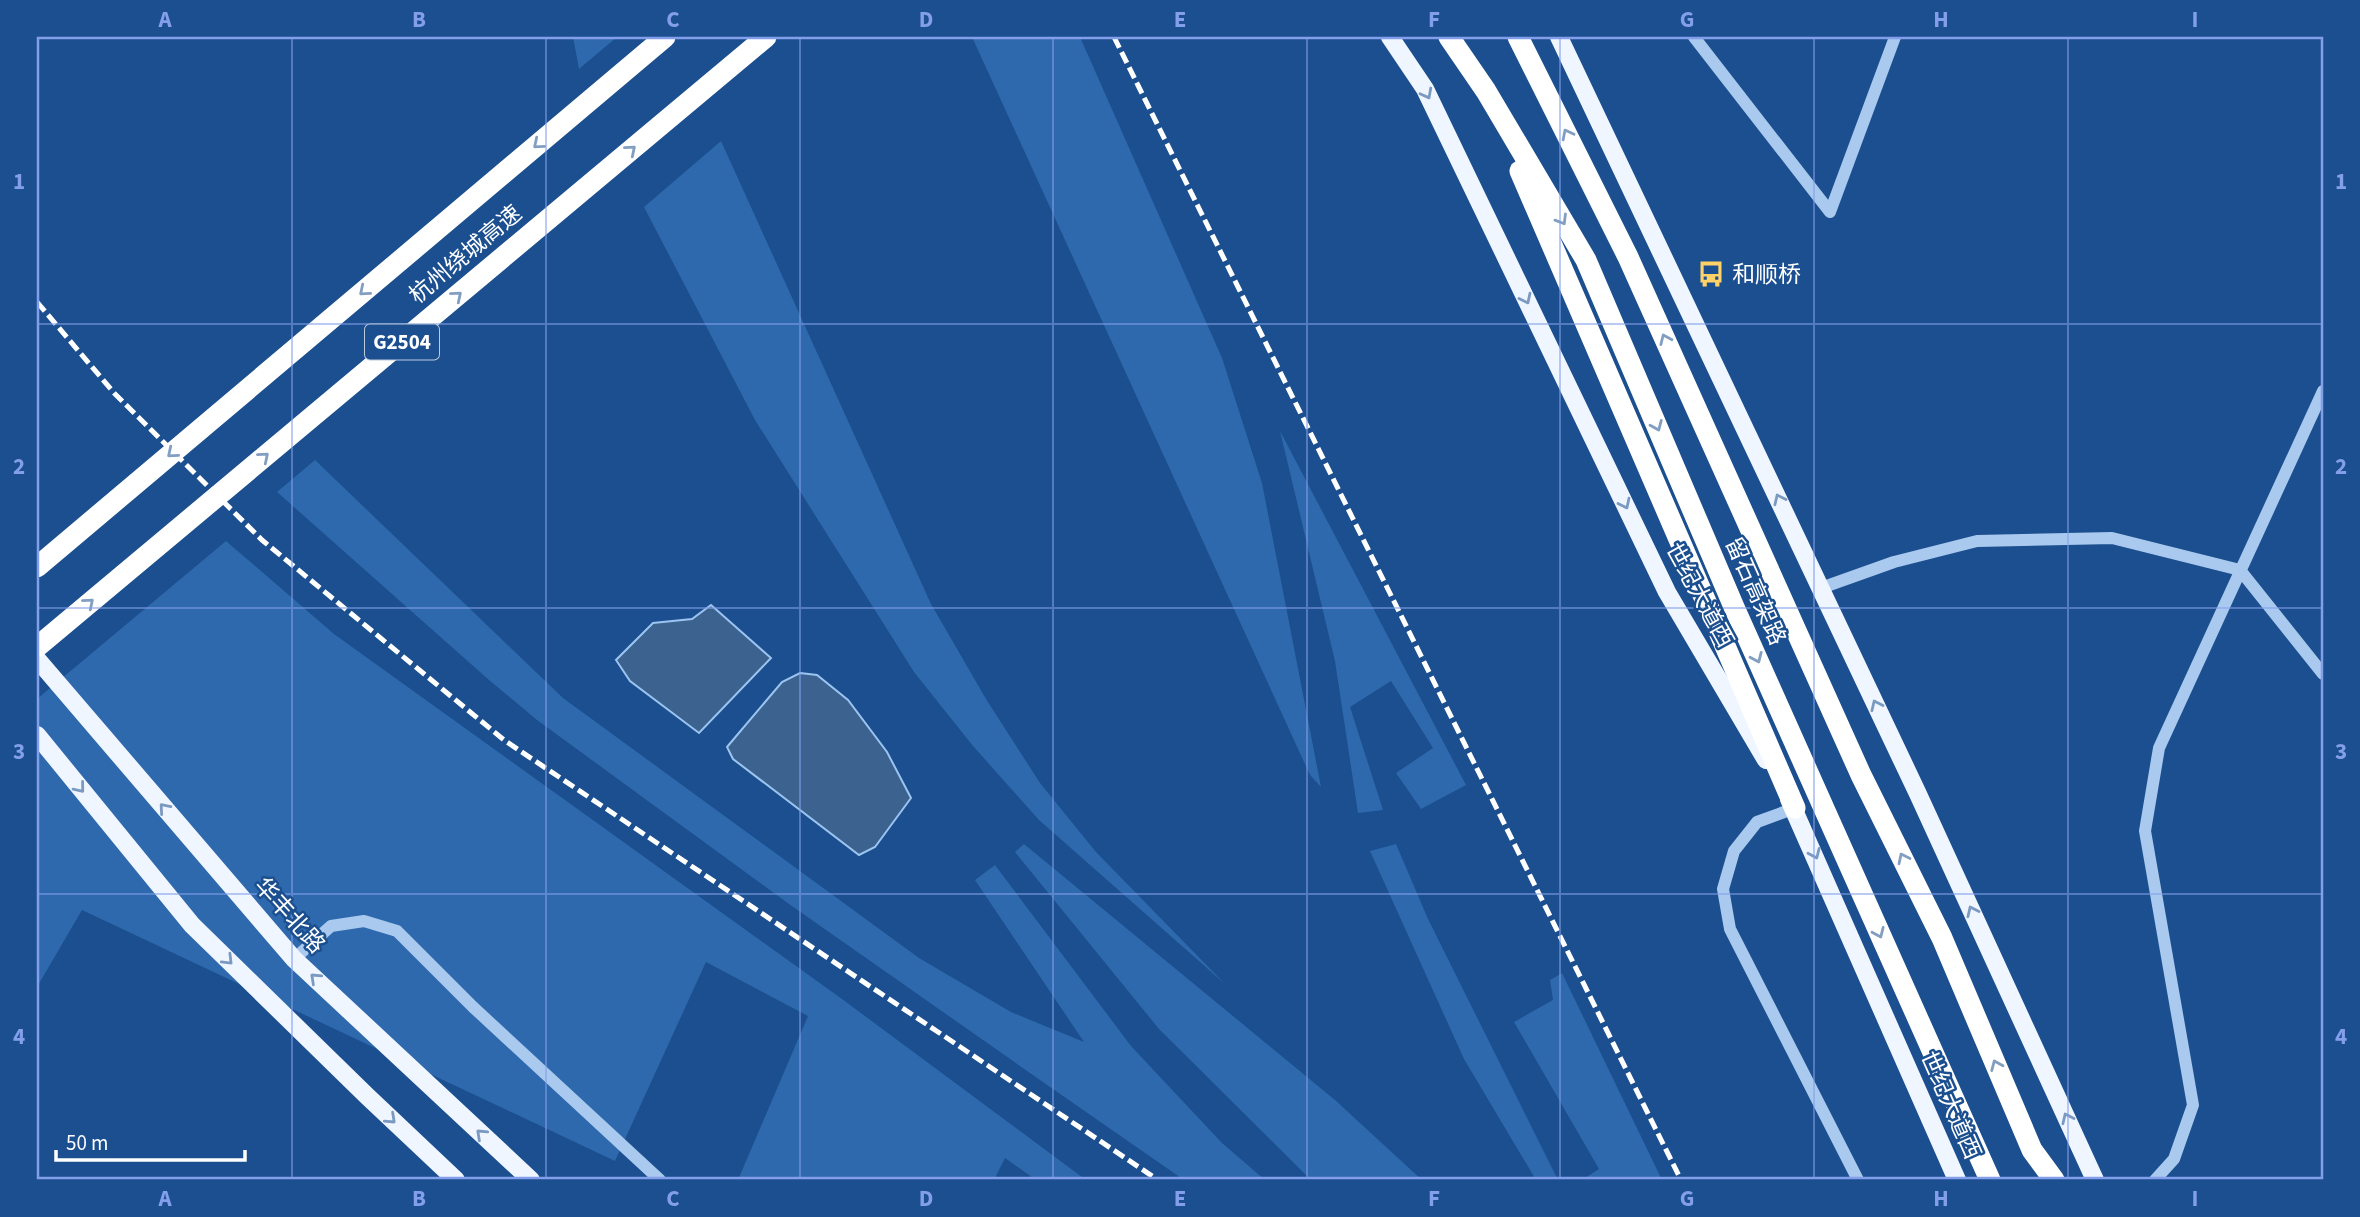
<svg xmlns="http://www.w3.org/2000/svg" width="2360" height="1217" viewBox="0 0 2360 1217" font-family="'Source Sans 3','Noto Sans SC',sans-serif">
  <style>
    .green { fill: #2e69ad }
    .water { fill: #3c6290; stroke: #9cc4f0; stroke-width: 2 }
    .lines { fill: none; stroke-linecap: round; stroke-linejoin: round }
    .minor { stroke: #a9c9ee; stroke-width: 12 }
    .major { stroke: #f0f6ff; stroke-width: 18 }
    .highway { stroke: #fff; stroke-width: 21 }
    .rail { stroke: #fff; stroke-width: 5; stroke-dasharray: 12 5; stroke-linecap: butt }
    .highway-bridge { stroke: #fff; stroke-width: 21 }
    .oneway { stroke: #7b9ac1 }
    .oneway2 { stroke: #829ec1 }
    .grid { fill: none; stroke: #839eea; stroke-width: 2; stroke-opacity: 0.55 }
    .labels { text-anchor: middle; stroke-width: 5; stroke-linejoin: round; paint-order: stroke }
    .shield { fill: #1b4f8f; stroke: #bbcadd; stroke-width: 2 }
    .shield-label { font-size: 21px; font-weight: bold; fill: #fff }
    .street-label { font-size: 23px; fill: #fff; stroke: #1b4f8f }
    .poi-label { font-size: 23px; fill: #fff; stroke: #1b4f8f; text-anchor: start }
    .neatline { fill: none; stroke: #839eea; stroke-width: 2.5 }
    .grid-label { font-size: 23px; text-anchor: middle; font-weight: bold; fill: #839eea }
  </style>
  <rect width="100%" height="100%" fill="#1b4f8f"/>
  <path class="green" d="M573,37H617L579,69Z
    M972,37H1080L1222,358L1262,483L1321,787L1310,775Z
    M721,141L931,604L986,699L1040,783L1096,852L1225,984L1039,820L973,746L914,672L755,420L644,207Z
    M1280,431L1466,785L1421,809L1396,773L1433,748L1391,681L1350,707L1383,810L1358,813L1335,661Z
    M315,460L563,698L919,958L1011,1012L1084,1042L975,880L995,865L1131,1046L1222,1143L1265,1180H1184L1050,1087L789,904L537,720L489,680L277,492Z
    M226,541L334,634L842,999L1086,1180H1036L1005,1158L994,1180H738L808,1016L706,962L615,1161L82,910L37,987V699Z
    M1024,844L1335,1100L1422,1180H1311L1159,1029L1015,852Z
    M1396,844L1428,919L1558,1180H1536L1464,1059L1370,851Z
    M1562,973L1662,1180H1582L1599,1169L1514,1022L1553,1000L1550,980Z"/>
  <path class="water" d="M711,605L771,658L699,733L630,681L616,660L653,623L692,619Z
    M800,673L817,675L848,700L887,752L911,798L875,847L859,855L733,759L727,747L782,682Z"/>
  <g class="lines">
    <path class="minor" d="M1694,37L1830,212L1895,37
      M1821,588L1894,562L1977,541L2112,538L2240,570L2323,674
      M1795,808L1757,822L1734,851L1723,889L1730,929L1858,1180
      M294,959L331,926L364,921L397,931L473,1007L660,1180
      M2155,1180L2174,1159L2193,1105L2145,831L2159,748L2323,391"/>
    <path class="major" d="M1390,37L1425,89L1667,592L1766,760
      M1559,37L1918,794L2095,1180
      M37,659L294,959L531,1180
      M37,735L192,925L367,1096L456,1180
      M1789,799L1957,1180"/>
    <path class="highway" d="M1449,37L1486,91L1586,260L1734,607L1990,1180
      M1518,37L1628,257L1861,775L1942,938L2032,1150L2054,1180
      M1520,171L1795,808"/>
    <path class="rail" d="M1114,37L1681,1180
      M37,302L115,394L262,540L504,740L1158,1180"/>
    <path class="highway-bridge" d="M37,567L665,37
      M37,647L766,37"/>
  </g>
  <defs><path id="oneway-chevron" d="M-2-3.5L2.5 0L-2 3.5" fill="none" stroke-width="1.6" stroke-linecap="round" stroke-linejoin="round" transform="scale(1.75)"/></defs>
  <g class="oneway">
    <use href="#oneway-chevron" transform="translate(1427 94) rotate(62)"/>
    <use href="#oneway-chevron" transform="translate(1526 299) rotate(64)"/>
    <use href="#oneway-chevron" transform="translate(1779 499) rotate(-115)"/>
    <use href="#oneway-chevron" transform="translate(1625 504) rotate(64)"/>
    <use href="#oneway-chevron" transform="translate(1876 705) rotate(-115)"/>
    <use href="#oneway-chevron" transform="translate(80 788) rotate(51)"/>
    <use href="#oneway-chevron" transform="translate(164 808) rotate(-131)"/>
    <use href="#oneway-chevron" transform="translate(1815 854) rotate(66)"/>
    <use href="#oneway-chevron" transform="translate(1972 911) rotate(-115)"/>
    <use href="#oneway-chevron" transform="translate(228 960) rotate(45)"/>
    <use href="#oneway-chevron" transform="translate(315 978) rotate(-137)"/>
    <use href="#oneway-chevron" transform="translate(2067 1118) rotate(-115)"/>
    <use href="#oneway-chevron" transform="translate(391 1119) rotate(43)"/>
    <use href="#oneway-chevron" transform="translate(481 1134) rotate(-137)"/>
  </g>
  <g class="oneway2">
    <use href="#oneway-chevron" transform="translate(1567 134) rotate(-117)"/>
    <use href="#oneway-chevron" transform="translate(538 144) rotate(140)"/>
    <use href="#oneway-chevron" transform="translate(631 150) rotate(-40)"/>
    <use href="#oneway-chevron" transform="translate(1562 220) rotate(59)"/>
    <use href="#oneway-chevron" transform="translate(364 291) rotate(140)"/>
    <use href="#oneway-chevron" transform="translate(457 296) rotate(-40)"/>
    <use href="#oneway-chevron" transform="translate(1665 339) rotate(-114)"/>
    <use href="#oneway-chevron" transform="translate(1657 426) rotate(67)"/>
    <use href="#oneway-chevron" transform="translate(172 453) rotate(140)"/>
    <use href="#oneway-chevron" transform="translate(264 457) rotate(-40)"/>
    <use href="#oneway-chevron" transform="translate(89 603) rotate(-40)"/>
    <use href="#oneway-chevron" transform="translate(1757 658) rotate(66)"/>
    <use href="#oneway-chevron" transform="translate(1903 858) rotate(-116)"/>
    <use href="#oneway-chevron" transform="translate(1879 933) rotate(66)"/>
    <use href="#oneway-chevron" transform="translate(1996 1065) rotate(-113)"/>
  </g>
  <path class="grid" d="M292,37V1180M546,37V1180M800,37V1180M1053,37V1180M1307,37V1180M1560,37V1180M1814,37V1180M2068,37V1180M37,324H2323M37,608H2323M37,894H2323"/>
  <defs>
    <g id="bus-bare" transform="scale(2.1)"><path d="M-5-6H5V4H4V6H2V4H-2V6H-4V4H-5ZM-3.5-4V0h7V-4ZM-3.5 1.2v1.5H-2V1.2ZM2 1.2v1.5H3.5V1.2Z" fill="#ffd166" stroke="#1b4f8f" stroke-width="2.5" paint-order="stroke"/></g>
  </defs>
  <g fill-rule="evenodd">
    <use href="#bus-bare" x="1711" y="274"/>
  </g>
  <g class="labels">
    <rect class="shield" x="365" y="324.5" width="74" height="35" rx="5"/>
    <g class="shield-label">
      <text x="402" y="349">G2504</text>
    </g>
    <g class="street-label">
      <text transform="translate(465 254) rotate(-40)" y="8">杭州绕城高速</text>
      <text transform="translate(1756 591) rotate(66)" y="8">留石高架路</text>
      <text transform="translate(1700 595) rotate(61)" y="8">世纪大道西</text>
      <text transform="translate(290 915) rotate(48)" y="8">华丰北路</text>
      <text transform="translate(1951 1105) rotate(66)" y="8">世纪大道西</text>
    </g>
    <g class="poi-label">
      <text x="1732" y="282">和顺桥</text>
    </g>
  </g>
  <rect width="2360" height="1217" fill="none" stroke="#1b4f8f" stroke-width="77"/>
  <path d="M56 1150v10h189v-10" fill="none" stroke="#ffffff" stroke-width="3.5"/>
  <text x="66" y="1150" font-size="21" fill="#ffffff" stroke="#1b4f8f" stroke-width="5" paint-order="stroke">50 m</text>
  <rect x="38" y="38" width="2284" height="1140" class="neatline"/>
  <g class="grid-label">
    <text x="165" y="27">A</text>
    <text x="419" y="27">B</text>
    <text x="673" y="27">C</text>
    <text x="926" y="27">D</text>
    <text x="1180" y="27">E</text>
    <text x="1434" y="27">F</text>
    <text x="1687" y="27">G</text>
    <text x="1941" y="27">H</text>
    <text x="2195" y="27">I</text>
    <text x="19" y="189">1</text>
    <text x="2341" y="189">1</text>
    <text x="19" y="474">2</text>
    <text x="2341" y="474">2</text>
    <text x="19" y="759">3</text>
    <text x="2341" y="759">3</text>
    <text x="19" y="1044">4</text>
    <text x="2341" y="1044">4</text>
    <text x="165" y="1206">A</text>
    <text x="419" y="1206">B</text>
    <text x="673" y="1206">C</text>
    <text x="926" y="1206">D</text>
    <text x="1180" y="1206">E</text>
    <text x="1434" y="1206">F</text>
    <text x="1687" y="1206">G</text>
    <text x="1941" y="1206">H</text>
    <text x="2195" y="1206">I</text>
  </g>
</svg>
